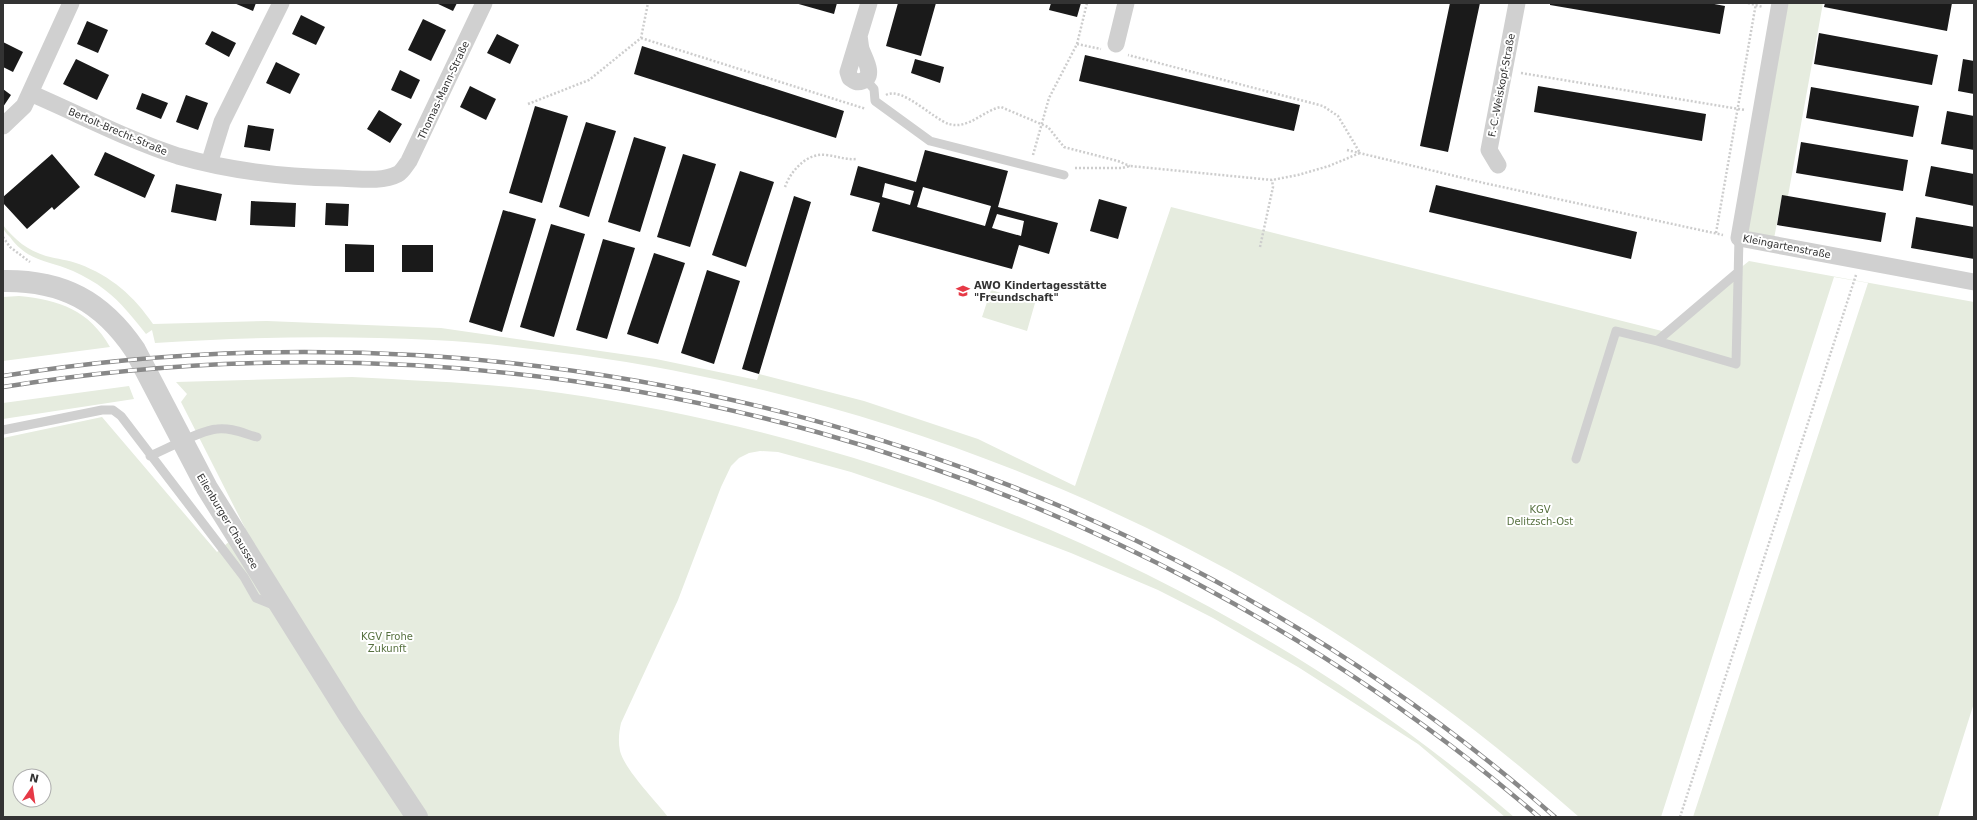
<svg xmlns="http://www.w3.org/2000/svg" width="1977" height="820" viewBox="0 0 1977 820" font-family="'DejaVu Sans',sans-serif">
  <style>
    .green { fill: #e6ecdf; fill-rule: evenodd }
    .building { fill: #1a1a1a; fill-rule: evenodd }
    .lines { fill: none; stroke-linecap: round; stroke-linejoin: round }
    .path { stroke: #cdcdcd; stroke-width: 2.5; stroke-dasharray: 2 2; stroke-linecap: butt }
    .service { stroke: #d0d0d0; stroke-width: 9 }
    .minor { stroke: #d0d0d0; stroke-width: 17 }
    .tertiary { stroke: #d0d0d0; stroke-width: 22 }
    .rail-casing { stroke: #888; stroke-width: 4.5 }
    .rail { stroke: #fff; stroke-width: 3; stroke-dasharray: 9; stroke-linecap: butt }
    .labels { text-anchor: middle; stroke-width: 4; stroke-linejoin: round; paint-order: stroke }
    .street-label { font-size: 10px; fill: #333; stroke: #fff }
    .poi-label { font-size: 10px; font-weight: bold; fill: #333; stroke: #fff; text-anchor: start }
    .park-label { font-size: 10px; fill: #56703f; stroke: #fff }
  </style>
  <rect width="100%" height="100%" fill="#fff"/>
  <path class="green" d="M1780,3H1823L1788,196H1782L1773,244L1739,238Z
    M1171,207L1662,331L1749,261L1974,302V703L1938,817H1693L1868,283L1834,277L1661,817H1579C1532,776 1484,736 1434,700C1184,518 886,398 580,355C531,349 482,342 433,340C340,335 247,337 155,343L152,330L146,334C134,319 121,302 105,290C95,282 84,276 73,271C48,260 28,262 10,237C6,233 3,230 3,225C15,240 27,250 46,256C57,259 69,260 79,264C111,276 134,296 153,324L267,321L441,328L656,359L757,380L759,374L864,401L978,439L1075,486Z
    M991,290L1035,303L1027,331L982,317Z
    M19,296C60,300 89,310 110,347L3,361V297Z
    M352,377C422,381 492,383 561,393C907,442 1249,588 1514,817H1505L1418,744L1298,667L1213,618L1158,590L1071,553L933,500L851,472L778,452L760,451L749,453L739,458L731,466L721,487L678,600L621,723C619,732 618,741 620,751C625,770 655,800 668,817H3V438L102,417L217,552L245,528L181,402L187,394L176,382ZM20,776H44V800H20Z
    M129,386L134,399L3,419V403Z"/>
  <path class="building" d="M234,3H256L253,11Z
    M436,3H457L453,11Z
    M795,3H837L834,14Z
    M898,3H936L921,56L886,46Z
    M1051,3H1081L1077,17L1049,10Z
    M1450,3H1480L1448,152L1420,146Z
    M1550,3H1709L1725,6L1720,34L1550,5Z
    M1825,3H1952L1947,31L1824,7Z
    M301,15L325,27L316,45L292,34Z
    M423,19L446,30L431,61L408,50Z
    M87,21L108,30L98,53L77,44Z
    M212,31L236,43L229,57L205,44Z
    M1819,33L1938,55L1932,85L1814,64Z
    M497,34L519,45L510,64L487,53Z
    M3,42L23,52L13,72L3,67Z
    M642,46L844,111L836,138L634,74Z
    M1085,55L1300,105L1294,131L1079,81Z
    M76,59L109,75L97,100L63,84Z
    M915,59L944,67L940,83L911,73Z
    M1963,59L1974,61V94L1958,91Z
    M276,62L300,74L290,94L266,83Z
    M400,70L420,80L411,99L391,90Z
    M470,86L496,99L486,120L460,107Z
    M1538,86L1706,114L1702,141L1534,112Z
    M1811,87L1919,106L1913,137L1806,118Z
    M3,89L11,95L3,107Z
    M142,93L168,103L161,119L136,109Z
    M186,95L208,103L198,130L176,122Z
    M535,106L568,116L542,203L509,193Z
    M379,110L402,124L390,143L367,129Z
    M1947,111L1974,116V150L1941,144Z
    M586,122L616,131L589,217L559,207Z
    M248,125L274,129L270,151L244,147Z
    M634,137L666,147L640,232L608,222Z
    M1801,142L1908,160L1903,191L1796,173Z
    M925,150L1008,171L998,207L1058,223L1049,254L1019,245L1012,269L872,231L880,203L850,195L858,166L916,182ZM885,183L914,191L910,205L882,197ZM923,187L991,206L985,226L917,207ZM997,214L1024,221L1021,236L992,228Z
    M105,152L155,175L145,198L94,175Z
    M52,154L80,187L54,210L52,207L27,229L3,203V197Z
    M683,154L716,164L690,247L657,237Z
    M1931,166L1974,174V206L1925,196Z
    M740,171L774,182L746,267L712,255Z
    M176,184L222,194L216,221L171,212Z
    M1436,185L1637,232L1631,259L1429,212Z
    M1782,195L1886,213L1881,242L1777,225Z
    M794,196L811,202L759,374L742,369Z
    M1099,199L1127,207L1118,239L1090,231Z
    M251,201L296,203L295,227L250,225Z
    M326,203L349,204L348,226L325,225Z
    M503,210L536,219L502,332L469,322Z
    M1916,217L1974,227V259L1911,248Z
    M551,224L585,234L554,337L520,327Z
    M603,239L635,248L607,339L576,330Z
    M345,244L374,245V272H345Z
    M402,245H433V272H402Z
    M654,253L685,263L658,344L627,334Z
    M707,270L740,281L714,364L681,353Z"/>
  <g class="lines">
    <path class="path" d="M1748,3L1763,7
      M641,38L866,109
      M1077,44L1087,3
      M1521,73L1745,110
      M886,95C902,86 933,119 949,124C968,130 984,110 1001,107L1048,127L1064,147L1118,161L1130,166
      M528,104L589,80L641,38L648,3
      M1347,150L1484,183L1723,235
      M1033,155L1049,98L1077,44L1101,49
      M1075,168H1122L1130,166L1272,180L1298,175L1329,166L1360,153L1338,116L1323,106L1128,55
      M785,187C790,172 807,152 826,155C837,156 845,160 857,159
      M1716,233L1756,3
      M3,237L10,247L30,262
      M1260,247L1273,187L1272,180
      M1680,817L1856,275"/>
    <path class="service" d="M866,80L874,89L875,101L930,141L1064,175
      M1737,273L1657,341L1736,364L1739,238
      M3,430L102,410H113L121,416L244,577L256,598L276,606
      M150,456C167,449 201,430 217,429C231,427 245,434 257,437
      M1576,459L1616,331L1657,341"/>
    <path class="minor" d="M1780,3L1739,238L1974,282
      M859,36C860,41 860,45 861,49C864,58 876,76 862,81C857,83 854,81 850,78L848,72L869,3
      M1116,44L1126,3
      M30,93C79,114 128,140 178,156C230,171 284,177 337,178C355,178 381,183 398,174C402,172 406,165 409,161L484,3
      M3,126L24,106L71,3
      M209,164L222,122L281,3
      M1498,165L1489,150L1517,3"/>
    <path class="tertiary" d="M3,281C62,280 102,301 135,350L207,488L349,715L417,817"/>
    <g class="rail-casing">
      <path id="rail" d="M3,376C555,287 1134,447 1555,817
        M3,387C550,297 1119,455 1539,817"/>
    </g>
    <use href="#rail" class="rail"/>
  </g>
  <defs>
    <g id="school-bare" transform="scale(1.08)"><path d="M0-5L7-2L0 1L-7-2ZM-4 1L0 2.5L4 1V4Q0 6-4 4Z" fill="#e63946" stroke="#fff" stroke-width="2.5" paint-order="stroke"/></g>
  </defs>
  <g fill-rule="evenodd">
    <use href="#school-bare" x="963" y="291"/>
  </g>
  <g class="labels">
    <g class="street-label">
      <text transform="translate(1501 85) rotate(-79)" y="4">F.-C.-Weiskopf-Straße</text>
      <text transform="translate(443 90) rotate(-65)" y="4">Thomas-Mann-Straße</text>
      <text transform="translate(118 131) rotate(23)" y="4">Bertolt-Brecht-Straße</text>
      <text transform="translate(1787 246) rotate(11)" y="4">Kleingartenstraße</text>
      <text transform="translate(228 521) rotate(59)" y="4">Eilenburger Chaussee</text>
    </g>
    <g class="poi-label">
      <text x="974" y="289">AWO Kindertagesstätte<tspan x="974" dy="12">"Freundschaft"</tspan></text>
    </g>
    <g class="park-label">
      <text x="1540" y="513">KGV<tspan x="1540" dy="12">Delitzsch-Ost</tspan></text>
      <text x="387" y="640">KGV Frohe<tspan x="387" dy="12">Zukunft</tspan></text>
    </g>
  </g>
  <rect width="1977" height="820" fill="none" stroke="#333333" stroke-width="8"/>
  <g transform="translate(32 788) rotate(13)"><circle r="19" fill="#ffffff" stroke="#adadad"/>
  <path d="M0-3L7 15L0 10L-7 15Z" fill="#e63946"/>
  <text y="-6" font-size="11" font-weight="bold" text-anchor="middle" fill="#333333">N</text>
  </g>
</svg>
